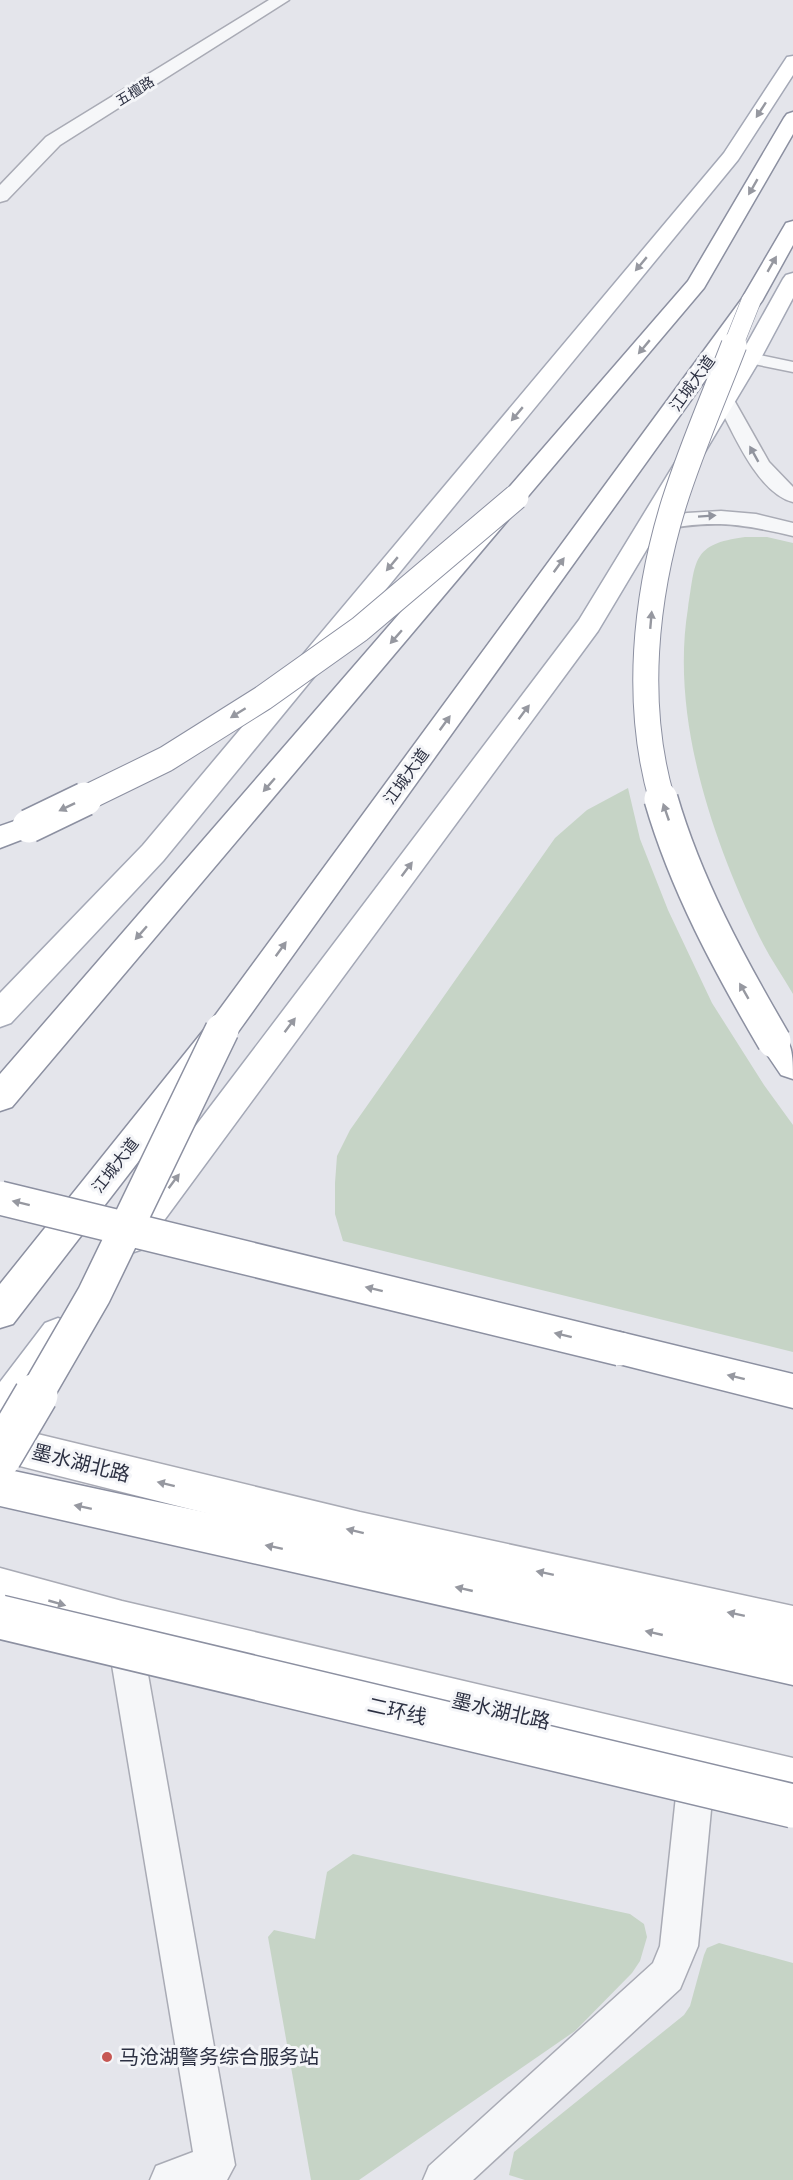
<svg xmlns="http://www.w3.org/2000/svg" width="793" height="2180" viewBox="0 0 793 2180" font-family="'Alegreya Sans','Noto Sans SC',sans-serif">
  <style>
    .green { fill: #c6d4c6 }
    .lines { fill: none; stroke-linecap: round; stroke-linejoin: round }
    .service-casing { stroke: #a9abb5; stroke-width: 3 }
    .minor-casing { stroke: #a9abb5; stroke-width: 3 }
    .secondary-casing { stroke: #a9abb5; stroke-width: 3 }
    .primary-casing { stroke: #a4a8b6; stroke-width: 3 }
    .trunk-casing { stroke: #8c90a1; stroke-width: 3 }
    .service { fill: #f6f7f9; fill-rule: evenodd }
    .minor { fill: #f6f7f9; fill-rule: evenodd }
    .secondary { fill: #fff; fill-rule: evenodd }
    .primary { fill: #fff; fill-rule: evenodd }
    .trunk { fill: #fff; fill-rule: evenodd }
    .trunk-bridge-far3-casing { stroke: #8c90a1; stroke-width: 20; stroke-linecap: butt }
    .trunk-bridge-far2-casing { stroke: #8c90a1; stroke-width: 27; stroke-linecap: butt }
    .trunk-bridge-far1-casing { stroke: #8c90a1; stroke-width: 36; stroke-linecap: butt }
    .trunk-bridge-casing { stroke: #8c90a1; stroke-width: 46; stroke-linecap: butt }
    .trunk-bridge-far3 { stroke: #fff; stroke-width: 19 }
    .trunk-bridge-far2 { stroke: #fff; stroke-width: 25 }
    .trunk-bridge-far1 { stroke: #fff; stroke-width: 33 }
    .trunk-bridge { stroke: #fff; stroke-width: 43 }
    .oneway { fill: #9698a0 }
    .oneway2 { fill: #91949e }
    .poi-dot { fill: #c65753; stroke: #f4f5f8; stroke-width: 2 }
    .labels { text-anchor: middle; stroke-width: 6; stroke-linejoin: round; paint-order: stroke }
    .far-street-label { font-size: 14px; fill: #2c3042; stroke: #f4f5f8 }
    .street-label { font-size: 16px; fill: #2c3042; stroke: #f4f5f8 }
    .near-street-label { font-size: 20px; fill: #2c3042; stroke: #f4f5f8 }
    .near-poi-label { font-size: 20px; fill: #2c3042; stroke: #f4f5f8; text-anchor: start }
  </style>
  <rect width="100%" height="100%" fill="#e4e5eb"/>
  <path class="green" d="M745,537H767L793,543V994C782,975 770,958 760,938C713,841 670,718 688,608C696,561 691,544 745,537Z
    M628,788L640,839L668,910L712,1003L764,1085L793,1125V1352L343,1241L335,1214V1183L337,1156L350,1130L555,838L587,810Z
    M353,1854L630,1914L644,1924L647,1937L640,1961L632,1973L575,2031L359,2180H311L268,1937L274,1930L315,1939L327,1872Z
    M719,1943L793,1963V2180H525L509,2175L514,2152L684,2015L690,2006L704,1955L707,1948Z"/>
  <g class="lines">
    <g class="service-casing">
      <path id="service" d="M750,353L793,362V372L744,362L741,358L744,354Z
        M725,394L732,396L734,400L769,462L793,487V502C757,493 732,430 716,400L718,396Z
        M721,511L756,514L793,523V536C735,522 708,520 649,532L642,530L639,526L642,522L687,513Z
        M124,1618L136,1623L141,1635L235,2165L227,2180H150L156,2166L193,2152L107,1635L112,1623Z
        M697,1750L710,1755L715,1768L698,1946L680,1989L473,2180H423L429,2166L653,1963L660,1946L679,1768L684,1755Z"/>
    </g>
    <g class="minor-casing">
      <path id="minor" d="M269,0H289L60,145L7,200L0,202V185L46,137Z"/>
    </g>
    <g class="secondary-casing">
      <path id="secondary" d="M0,1425L360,1512L793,1606V1648L360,1552L0,1461Z
        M0,1568L122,1601L793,1758V1802L122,1643L0,1608Z"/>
    </g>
    <g class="primary-casing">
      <path id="primary" d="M793,56V75L738,160L163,861L11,1023L0,1027V993L143,845L724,153L787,57Z
        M793,273V298L761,358L598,631L143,1249L131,1253L119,1249L113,1238L119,1227L579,620L739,358L783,279L786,275Z
        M58,1318L71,1323L76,1335L71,1347L13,1425L0,1430V1382L45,1323Z"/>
    </g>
    <g class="trunk-casing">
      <path id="trunk" d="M793,112V134L704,288L12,1107L0,1111V1074L688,281L784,118L787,114Z
        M793,221V245L762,301L233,1039L13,1324L0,1328V1284L211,1021L741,300L786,223Z
        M29,816L39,819L44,826L39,833L0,848V826Z
        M774,1028C793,1037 793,1056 793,1079L781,1075L758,1041L763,1032Z
        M620,1332L793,1374V1408L607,1361L602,1349L607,1337Z
        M0,1468L357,1545L793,1643V1685L0,1506Z"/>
    </g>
    <use href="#service" class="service"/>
    <use href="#minor" class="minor"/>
    <use href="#secondary" class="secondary"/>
    <use href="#primary" class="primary"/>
    <use href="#trunk" class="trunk"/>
    <g class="trunk-bridge-far3-casing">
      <path id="trunk-bridge-far3" d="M733,346L751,301"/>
    </g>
    <g class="trunk-bridge-far2-casing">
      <path id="trunk-bridge-far2" d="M82,800L166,759L263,698L360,629L516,497
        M662,800C634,704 645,597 674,503C691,449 714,397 734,345"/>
    </g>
    <g class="trunk-bridge-far1-casing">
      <path id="trunk-bridge-far1" d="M661,799C686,885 729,964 774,1041
        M29,826L85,799
        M0,1198L620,1349
        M35,1397L94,1295L222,1030"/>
    </g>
    <g class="trunk-bridge-casing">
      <path id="trunk-bridge" d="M0,1456L36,1395
        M0,1617L793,1806"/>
    </g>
    <use href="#trunk-bridge-far3" class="trunk-bridge-far3"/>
    <use href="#trunk-bridge-far2" class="trunk-bridge-far2"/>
    <use href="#trunk-bridge-far1" class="trunk-bridge-far1"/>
    <use href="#trunk-bridge" class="trunk-bridge"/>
  </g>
  <defs><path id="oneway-solid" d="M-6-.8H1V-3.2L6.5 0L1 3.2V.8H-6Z" transform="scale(1.5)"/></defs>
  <g class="oneway">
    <use href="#oneway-solid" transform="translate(761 110) rotate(123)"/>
    <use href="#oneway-solid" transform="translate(753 187) rotate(120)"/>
    <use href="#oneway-solid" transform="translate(641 264) rotate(130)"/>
    <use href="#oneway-solid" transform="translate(772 264) rotate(-60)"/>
    <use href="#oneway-solid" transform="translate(644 347) rotate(130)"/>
    <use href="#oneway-solid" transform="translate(517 414) rotate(130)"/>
    <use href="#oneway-solid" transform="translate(392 564) rotate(130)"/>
    <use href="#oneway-solid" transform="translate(559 565) rotate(-54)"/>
    <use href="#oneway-solid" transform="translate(651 620) rotate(-85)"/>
    <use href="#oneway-solid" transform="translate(396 637) rotate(131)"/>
    <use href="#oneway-solid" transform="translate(524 712) rotate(-53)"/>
    <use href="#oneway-solid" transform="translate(238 713) rotate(148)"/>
    <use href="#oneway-solid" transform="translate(445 723) rotate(-54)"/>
    <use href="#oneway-solid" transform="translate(269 785) rotate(131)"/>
    <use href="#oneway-solid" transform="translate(67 807) rotate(154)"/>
    <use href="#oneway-solid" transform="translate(666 812) rotate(-109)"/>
    <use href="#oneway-solid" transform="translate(407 869) rotate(-53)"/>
    <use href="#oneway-solid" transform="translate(141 933) rotate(131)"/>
    <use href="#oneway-solid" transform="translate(281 949) rotate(-54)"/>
    <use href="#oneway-solid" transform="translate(744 991) rotate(-120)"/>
    <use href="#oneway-solid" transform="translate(290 1025) rotate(-53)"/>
    <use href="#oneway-solid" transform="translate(174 1181) rotate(-53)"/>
    <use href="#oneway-solid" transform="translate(21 1203) rotate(-166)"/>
    <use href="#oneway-solid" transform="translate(374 1289) rotate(-166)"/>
    <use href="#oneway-solid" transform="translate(563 1335) rotate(-166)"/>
    <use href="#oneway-solid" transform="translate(736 1377) rotate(-166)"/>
    <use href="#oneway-solid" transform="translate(166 1484) rotate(-166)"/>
    <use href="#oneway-solid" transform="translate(83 1507) rotate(-168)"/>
    <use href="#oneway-solid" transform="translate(355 1531) rotate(-166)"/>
    <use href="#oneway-solid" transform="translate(274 1547) rotate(-168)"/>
    <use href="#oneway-solid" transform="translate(545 1573) rotate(-168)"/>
    <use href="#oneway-solid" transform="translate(464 1589) rotate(-167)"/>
    <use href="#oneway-solid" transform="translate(57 1603) rotate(16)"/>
    <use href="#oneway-solid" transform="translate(736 1614) rotate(-168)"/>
    <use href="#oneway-solid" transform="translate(654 1633) rotate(-167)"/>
  </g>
  <g class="oneway2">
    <use href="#oneway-solid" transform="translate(754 454) rotate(-119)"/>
    <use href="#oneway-solid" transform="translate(707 516) rotate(-4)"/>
  </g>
  <circle class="poi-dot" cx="107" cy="2057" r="6"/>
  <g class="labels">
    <g class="far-street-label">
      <text transform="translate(135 91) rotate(-32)" y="5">五檀路</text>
    </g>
    <g class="street-label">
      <text transform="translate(692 383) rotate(-54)" y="6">江城大道</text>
      <text transform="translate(406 776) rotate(-54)" y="6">江城大道</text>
      <text transform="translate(115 1165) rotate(-52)" y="6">江城大道</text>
    </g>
    <g class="near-street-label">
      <text transform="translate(81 1463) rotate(14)" y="7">墨水湖北路</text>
      <text transform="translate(397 1711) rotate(13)" y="7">二环线</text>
      <text transform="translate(501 1711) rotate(13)" y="7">墨水湖北路</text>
    </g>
    <g class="near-poi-label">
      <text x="119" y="2064">马沧湖警务综合服务站</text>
    </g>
  </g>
</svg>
